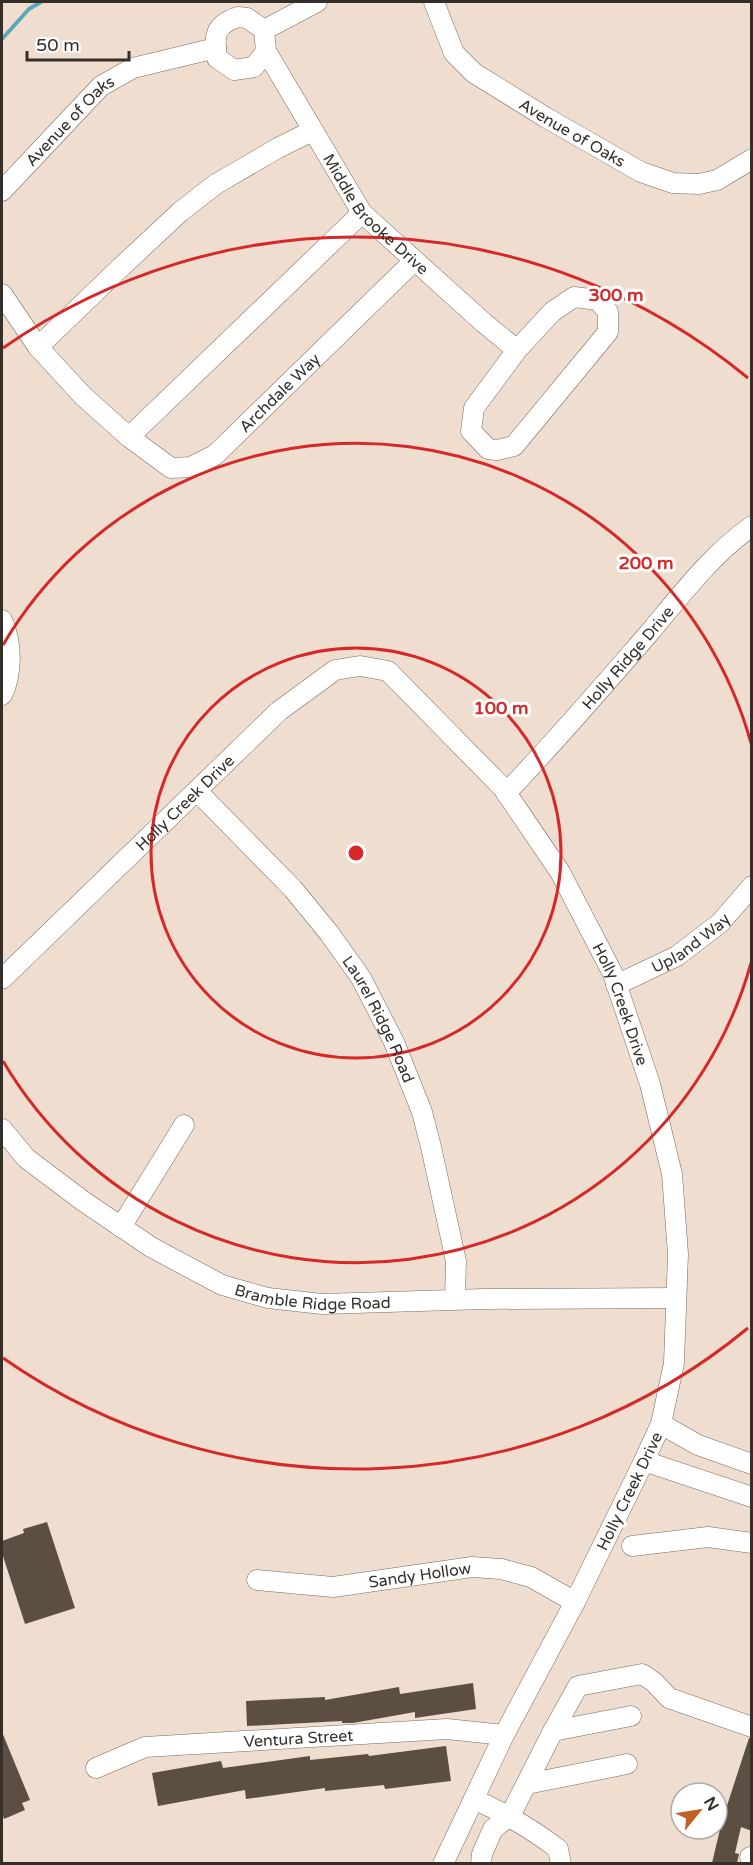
<svg xmlns="http://www.w3.org/2000/svg" width="753" height="1865" viewBox="0 0 753 1865" font-family="'Varela Round',sans-serif">
  <style>
    .lines { fill: none; stroke-linecap: round; stroke-linejoin: round }
    .stream { stroke: #5aa8b8; stroke-width: 4 }
    .building { fill: #5c4f42 }
    .minor-casing { stroke: #786a5c; stroke-width: 21 }
    .minor { stroke: #fff; stroke-width: 20 }
    .ring { fill: none; stroke: #d62828; stroke-width: 3 }
    .labels { text-anchor: middle; stroke-width: 6; stroke-linejoin: round; paint-order: stroke }
    .street-label { font-size: 16px; fill: #352f29; stroke: #fff }
    .centre { fill: #d62828; stroke: #fff; stroke-width: 3 }
    .ring-label { font-size: 18px; text-anchor: middle; font-weight: bold; fill: #d62828; stroke: #fff; stroke-width: 6; stroke-linejoin: round; paint-order: stroke }
  </style>
  <rect width="100%" height="100%" fill="#efdecf"/>
  <g class="lines">
    <path class="stream" d="M2,39L29,9L41,2"/>
  </g>
  <path class="building" d="M47,1522L75,1608L25,1624L2,1553V1541L24,1533L23,1529Z
    M473,1683L476,1709L415,1718V1712L353,1723H342V1721L247,1726L246,1701L325,1697V1700L399,1687L400,1694Z
    M2,1732L30,1800L22,1803L25,1810L4,1819L2,1813Z
    M749,1738L752,1739V1831L741,1827L735,1853L739,1854L737,1863H712L722,1821Z
    M446,1746L451,1781L385,1789L384,1785L325,1791V1788L246,1799L245,1790L158,1806L152,1773L221,1761L223,1768L310,1756V1760L368,1754L369,1756Z"/>
  <g class="lines">
    <g class="minor-casing">
      <g id="minor">
        <path id="s1" d="M434,2L454,53L474,73L545,117L641,172L673,183L699,184L717,180L752,159"/>
        <path d="M238,17L247,18L264,30L266,51L254,67L234,70L217,58C214,36 214,25 238,17Z"/>
        <path d="M264,30L317,2"/>
        <path id="s2" d="M266,51L362,213L484,323L517,350L474,408L471,431L488,449L497,450L514,446L608,332V312L598,300L574,297L552,312L517,350"/>
        <path id="s3" d="M2,191L101,86L133,68L216,48"/>
        <path id="s4" d="M2,294L38,347L83,396L129,437L171,468L191,467L215,455L414,261"/>
        <path d="M38,347L119,269L180,212L216,184L278,148L312,131"/>
        <path d="M129,437L362,213"/>
        <path d="M2,620C12,643 13,672 2,695"/>
        <path id="s5" d="M197,791L293,889L329,933L361,978L394,1042L422,1112L431,1147L456,1261L455,1299"/>
        <path id="s6" d="M506,793C556,741 603,686 650,632C681,595 712,554 752,526"/>
        <path id="s7" d="M2,979L279,711L335,670L360,666L388,671L503,788L560,872L613,974L650,1084L672,1174L678,1254L674,1363L661,1424L644,1461L575,1602L504,1735L443,1864"/>
        <path id="s8" d="M616,985L677,956L720,923L752,886"/>
        <path id="s9" d="M2,1129L26,1158L83,1201L151,1247L222,1285L268,1298L322,1304L485,1299L676,1298"/>
        <path d="M121,1227L184,1125"/>
        <path d="M661,1424L698,1445L752,1464"/>
        <path d="M644,1461L752,1497"/>
        <path d="M632,1546L708,1537L752,1543"/>
        <path id="s10" d="M257,1580L333,1587L472,1567L501,1569L531,1577L575,1602"/>
        <path d="M553,1731L578,1686L642,1674L654,1682L669,1698L752,1727"/>
        <path id="s11" d="M96,1768L145,1747L447,1729L504,1735"/>
        <path d="M527,1784L627,1764"/>
        <path d="M474,1799C504,1813 532,1829 558,1849L561,1864"/>
        <path d="M750,1857H752"/>
        <path d="M481,1864L482,1854L493,1829L510,1816L553,1731L631,1716"/>
      </g>
    </g>
    <use href="#minor" class="minor"/>
  </g>
  <g class="ring">
    <circle cx="356" cy="853" r="205"/>
    <path d="M751 963A410 410 0 0 1 3 1061M3 645A410 410 0 0 1 751 743"/>
    <path d="M748 1328A616 616 0 0 1 3 1358M3 348A616 616 0 0 1 748 378"/>
  </g>
  <g class="labels">
    <g class="street-label">
      <text dy="6" stroke="none"><textPath href="#s3" startOffset="98">Avenue of Oaks</textPath></text>
      <text dy="6" stroke="none"><textPath href="#s1" startOffset="198">Avenue of Oaks</textPath></text>
      <text dy="6" stroke="none"><textPath href="#s2" startOffset="198">Middle Brooke Drive</textPath></text>
      <text dy="6" stroke="none"><textPath href="#s4" startOffset="381">Archdale Way</textPath></text>
      <text dy="6" stroke="none"><textPath href="#s6" startOffset="182">Holly Ridge Drive</textPath></text>
      <text dy="6" stroke="none"><textPath href="#s7" startOffset="254">Holly Creek Drive</textPath></text>
      <text dy="6" stroke="none"><textPath href="#s8" startOffset="86">Upland Way</textPath></text>
      <text dy="6" stroke="none"><textPath href="#s7" startOffset="920">Holly Creek Drive</textPath></text>
      <text dy="6" stroke="none"><textPath href="#s5" startOffset="294">Laurel Ridge Road</textPath></text>
      <text dy="6" stroke="none"><textPath href="#s9" startOffset="364">Bramble Ridge Road</textPath></text>
      <text transform="translate(629 1491) rotate(-64)" y="6">Holly Creek Drive</text>
      <text dy="6" stroke="none"><textPath href="#s10" startOffset="164">Sandy Hollow</textPath></text>
      <text dy="6" stroke="none"><textPath href="#s11" startOffset="207">Ventura Street</textPath></text>
    </g>
  </g>
  <circle cx="356" cy="853" r="9" class="centre"/>
  <g class="ring-label">
    <text x="616" y="301">300 m</text>
    <text x="646" y="569">200 m</text>
    <text x="501" y="714">100 m</text>
  </g>
  <rect width="753" height="1865" fill="none" stroke="#352f29" stroke-width="6"/>
  <g transform="translate(699 1811) rotate(60)"><circle r="28" fill="#ffffff" stroke="#aeaca9" stroke-width="1.5"/>
  <path d="M0-4.5L10 22L0 15L-10 22Z" fill="#c15f24"/>
  <text y="-9" font-size="16" font-weight="bold" text-anchor="middle" fill="#352f29">N</text>
  </g>
  <path d="M27 51v9h102v-9" fill="none" stroke="#352f29" stroke-width="3"/>
  <text x="36" y="51" font-size="18" fill="#352f29" stroke="#ffffff" stroke-width="4.5" paint-order="stroke">50 m</text>
</svg>
